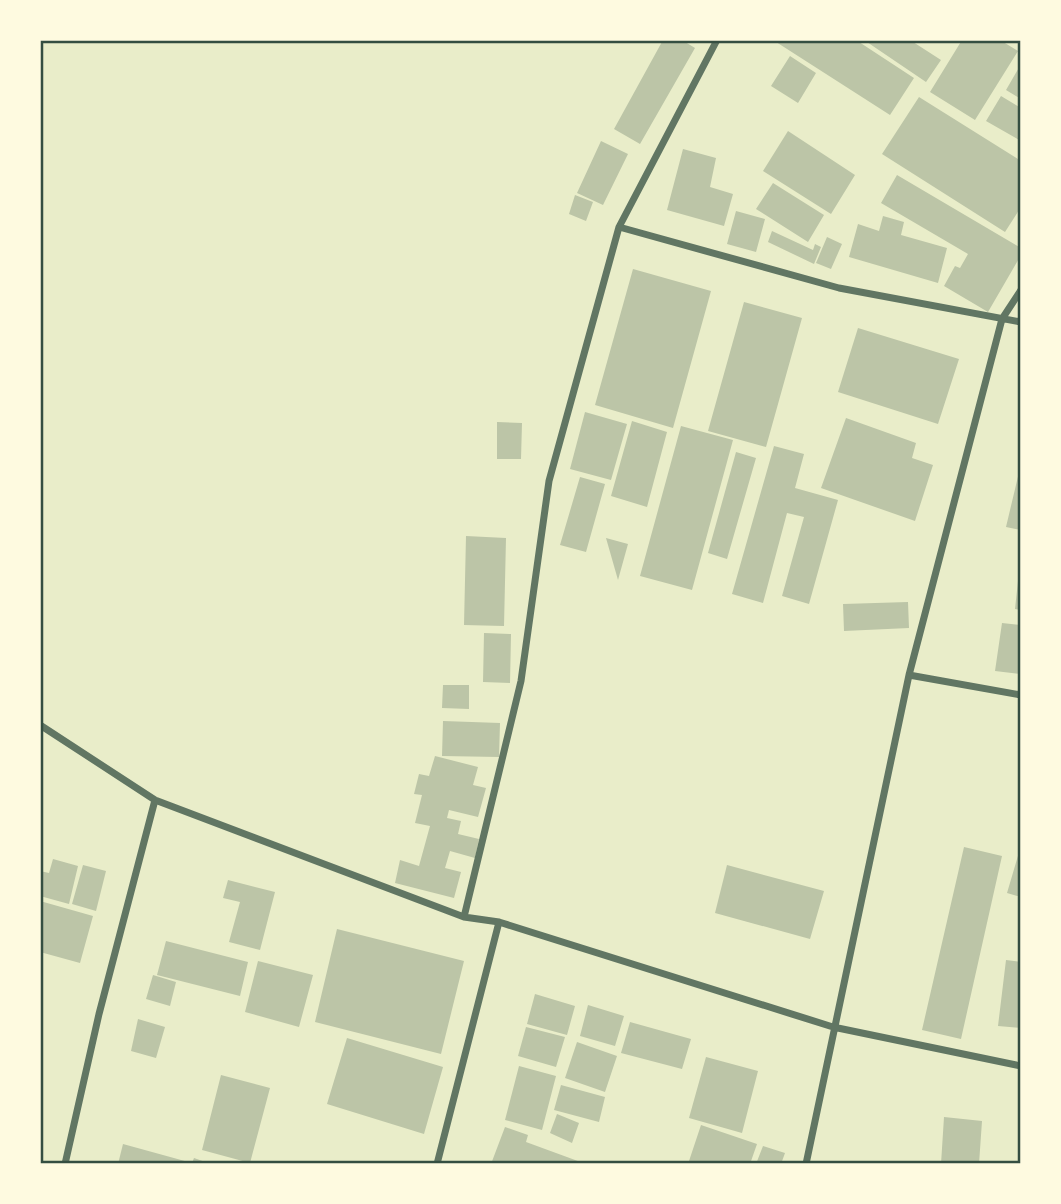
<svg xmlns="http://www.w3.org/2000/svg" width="1061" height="1204" viewBox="0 0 1061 1204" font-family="'Work Sans',sans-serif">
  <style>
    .building { fill: #bcc5a7 }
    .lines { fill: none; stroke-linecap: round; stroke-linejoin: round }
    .minor { stroke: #617663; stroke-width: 7 }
    .neatline { fill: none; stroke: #344e41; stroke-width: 2.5 }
  </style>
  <rect width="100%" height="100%" fill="#e9edc9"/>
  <path class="building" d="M663,40H682L695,48L640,144L614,129Z
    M773,40H856L914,78L890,115Z
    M864,40H910L941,60L926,82Z
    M962,40H1000L1018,51L975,120L930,92Z
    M790,56L816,73L798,103L771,86Z
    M1021,64V99L1006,90Z
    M1001,96L1021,108V141L986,121Z
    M919,97L1021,161V207L1005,232L882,154Z
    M788,131L855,175L831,214L763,171Z
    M601,141L628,154L603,205L577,193Z
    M683,149L716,158L710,187L733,194L724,226L667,210Z
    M897,175L1021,248V255L988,312L944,286L955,266L960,268L968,254L881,203Z
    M773,183L824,215L808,242L756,209Z
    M575,195L593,202L586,221L569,214Z
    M736,211L765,219L756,252L727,244Z
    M883,216L904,222L901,235L947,248L938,283L849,257L858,224L879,231Z
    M772,231L813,250L815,244L821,247L814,264L768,242Z
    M827,237L842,244L831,269L816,263Z
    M633,269L711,291L673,428L595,405Z
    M744,302L802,318L766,447L708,431Z
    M858,328L959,359L938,424L838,392Z
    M585,412L627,424L611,480L570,469Z
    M846,418L916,443L912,458L933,465L915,521L821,488Z
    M632,421L667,432L647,507L611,496Z
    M497,422L522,423L521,459H497Z
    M681,426L733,440L692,590L640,576Z
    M774,446L804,454L795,488L838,500L809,604L782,596L804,517L787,513L763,603L732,594Z
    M736,452L756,458L727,559L708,553Z
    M1020,468H1021V530L1006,527Z
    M580,477L605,484L586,552L560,545Z
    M466,536L506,538L504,626L464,625Z
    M606,538L628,544L618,580Z
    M1018,581H1021V610L1015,609Z
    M908,602L909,628L844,631L843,604Z
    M1002,623L1021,625V674L995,671Z
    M484,633L511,634L510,683L483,682Z
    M443,685H469V709L442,708Z
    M443,721L500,723L499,757L442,756Z
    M435,756L478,767L473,785L486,788L478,817L449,810L447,818L461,821L458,834L479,839L475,858L450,851L445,868L461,872L454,898L395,883L400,860L419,866L430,826L415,823L422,795L414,794L419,774L429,776Z
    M964,847L1002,856L961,1039L922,1030Z
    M1020,849H1021V897L1007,893Z
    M53,859L78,866L69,904L40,896V871L49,873Z
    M83,865L106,871L96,911L72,904Z
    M727,865L824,891L810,939L715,913Z
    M228,880L275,892L260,950L229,942L240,902L223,898Z
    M40,901L93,916L80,963L40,952Z
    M337,929L464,961L441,1054L315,1022Z
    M166,941L248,962L240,996L157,975Z
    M1006,960L1021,962V1028L998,1026Z
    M258,961L313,975L299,1027L245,1012Z
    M153,975L176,982L170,1006L146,999Z
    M535,994L575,1006L567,1035L527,1024Z
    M588,1005L624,1016L615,1046L580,1036Z
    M138,1019L165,1027L156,1058L131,1051Z
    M630,1022L691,1039L682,1069L621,1053Z
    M526,1027L565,1037L556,1067L518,1056Z
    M347,1038L443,1067L424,1134L327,1104Z
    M577,1042L617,1056L605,1092L565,1078Z
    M706,1057L758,1071L742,1133L689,1118Z
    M519,1066L556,1076L542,1130L505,1120Z
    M221,1075L270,1088L250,1163L202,1150Z
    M561,1085L605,1097L599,1122L554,1110Z
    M557,1114L579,1123L572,1143L550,1133Z
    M944,1117L982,1121L979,1164H941Z
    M701,1125L757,1144L750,1164H688Z
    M505,1127L528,1135L526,1142L586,1164H491Z
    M123,1144L192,1163L194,1158L211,1164H118Z
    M763,1146L785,1153L781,1164H756Z"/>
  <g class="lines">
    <path class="minor" d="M619,227L839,288L1021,322
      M909,675L1021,695
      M40,725L155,800L464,917L499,922L833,1027L1021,1066
      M464,917L521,681L549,481L619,227L717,40
      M65,1164L99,1014L155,800
      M437,1164L499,922
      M806,1164L909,675L1002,319L1021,290"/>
  </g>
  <rect width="1061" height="1204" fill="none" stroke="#fefae0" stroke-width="84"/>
  <rect x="42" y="42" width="977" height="1120" class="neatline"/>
</svg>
